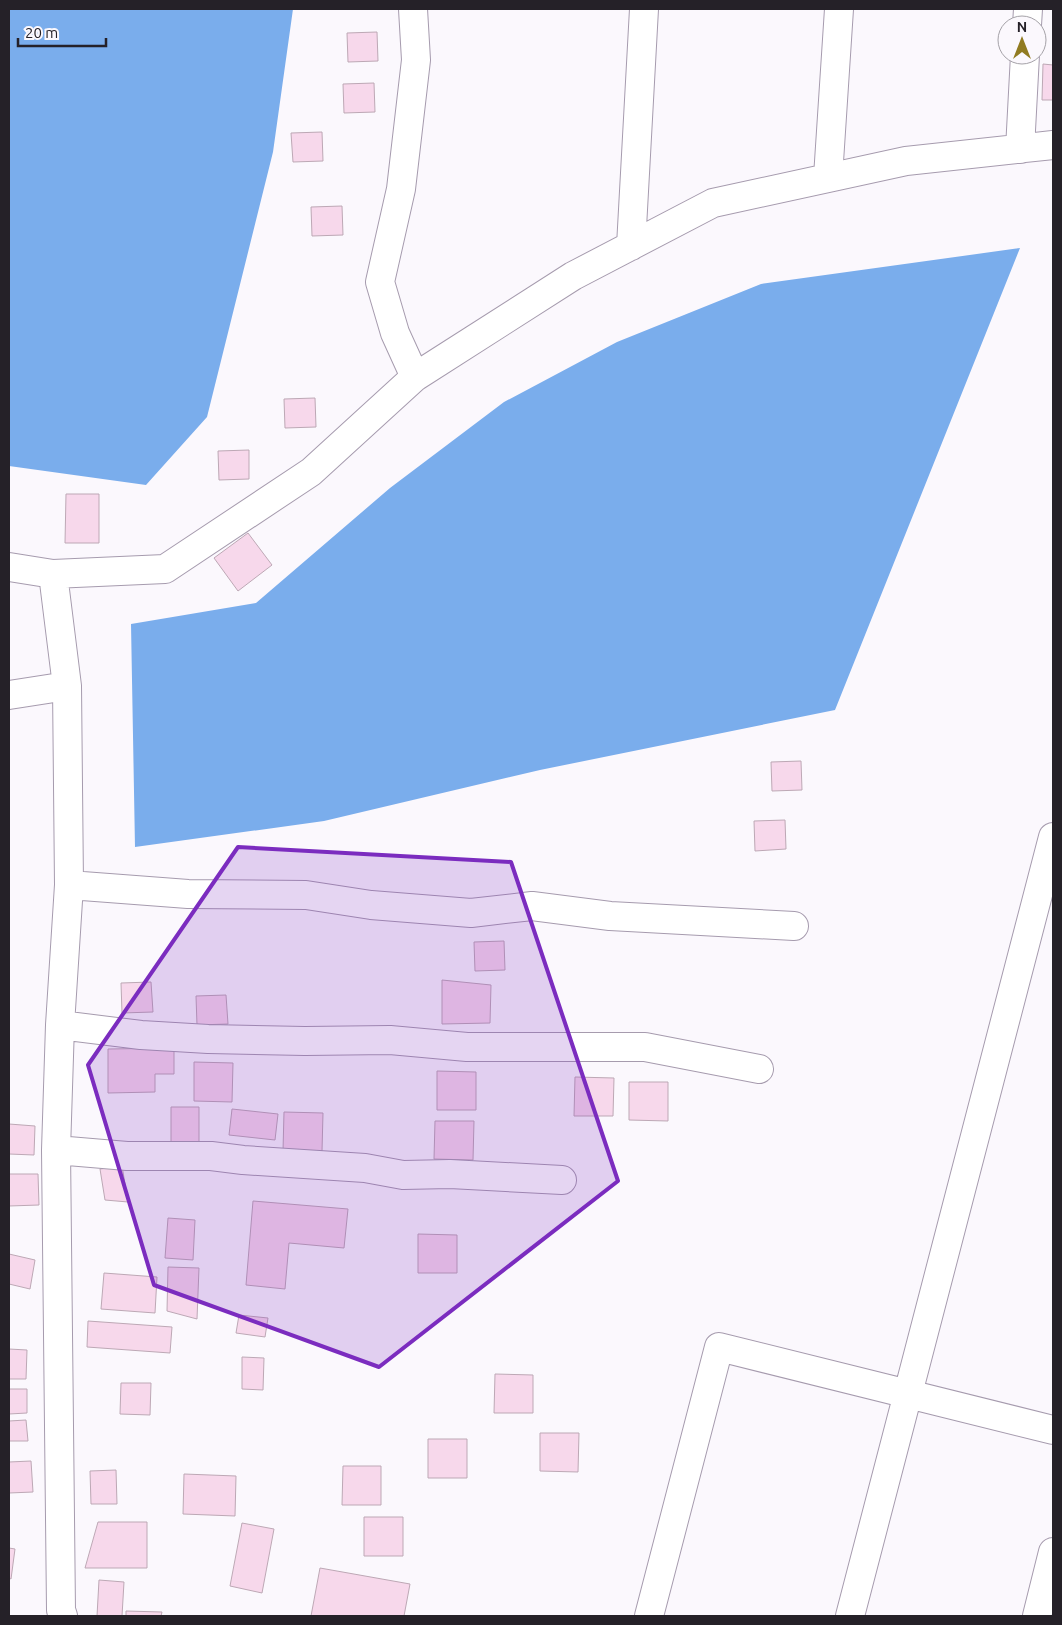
<svg xmlns="http://www.w3.org/2000/svg" width="1062" height="1625" viewBox="0 0 1062 1625" font-family="Ubuntu,sans-serif">
  <style>
    .water { fill: #7aadec }
    .building { fill: #f7d8eb; stroke: #bda8b5 }
    .lines { fill: none; stroke-linecap: round; stroke-linejoin: round }
    .minor-casing { stroke: #a69bae; stroke-width: 30 }
    .minor { stroke: #fff; stroke-width: 28 }
    .marked { fill: #7b2cbf; fill-opacity: 0.2; stroke: #7b2cbf; stroke-width: 4; stroke-linejoin: round }
  </style>
  <rect width="100%" height="100%" fill="#fbf8fd"/>
  <path class="water" d="M9,9H293L273,152L207,417L146,485L9,466Z
    M1020,248L835,710L540,770L324,821L135,847L131,624L256,603L390,488L504,402L617,342L761,284Z"/>
  <path class="building" d="M377,32L378,61L348,62L347,33Z
    M1043,64L1053,65V100H1042Z
    M374,83L375,112L344,113L343,84Z
    M322,132L323,161L293,162L291,133Z
    M342,206L343,235L312,236L311,207Z
    M315,398L316,427L285,428L284,399Z
    M249,450V479L219,480L218,451Z
    M66,494H99V543H65Z
    M248,533L272,565L238,591L214,558Z
    M801,761L802,790L772,791L771,762Z
    M785,820L786,849L755,851L754,821Z
    M504,941L505,970L475,971L474,942Z
    M442,980L491,985L490,1023L442,1024Z
    M151,982L153,1012L122,1013L121,983Z
    M226,995L228,1024L197,1025L196,996Z
    M174,1048V1074H155V1092L108,1093V1049Z
    M194,1062L233,1063L232,1102L194,1101Z
    M437,1071L476,1072V1110H437Z
    M575,1077L614,1078L613,1116H574Z
    M629,1082H668V1121L629,1120Z
    M171,1107H199V1142H171Z
    M232,1109L278,1114L275,1140L229,1135Z
    M284,1112L323,1113L322,1151H283Z
    M435,1121H474L473,1160L434,1159Z
    M9,1124L35,1126L34,1155L9,1154Z
    M122,1166L128,1202L105,1200L100,1169Z
    M9,1174H38L39,1205L9,1206Z
    M253,1201L348,1209L344,1248L289,1243L285,1289L246,1285Z
    M168,1218L195,1220L193,1260L165,1258Z
    M418,1234L457,1235V1273H418Z
    M9,1254L35,1260L30,1289L9,1284Z
    M168,1267L199,1268L197,1319L167,1311Z
    M104,1273L157,1277L155,1313L101,1309Z
    M239,1315L268,1318L265,1337L236,1333Z
    M88,1321L172,1327L170,1353L87,1347Z
    M9,1349L27,1350L26,1379H9Z
    M242,1357L264,1358L263,1390L242,1389Z
    M495,1374L533,1375V1413H494Z
    M121,1383H151L150,1415L120,1414Z
    M9,1389H27V1413L9,1414Z
    M26,1420L28,1441H9V1421Z
    M540,1433H579L578,1472L540,1471Z
    M428,1439H467V1478H428Z
    M31,1461L33,1492L9,1493V1462Z
    M343,1466H381V1505H342Z
    M116,1470L117,1504H91L90,1471Z
    M184,1474L236,1476L235,1516L183,1514Z
    M364,1517H403V1556H364Z
    M98,1522H147V1568H85Z
    M242,1523L274,1529L262,1593L230,1586Z
    M9,1548L15,1549L11,1579L9,1578Z
    M320,1568L410,1584L404,1616H311Z
    M99,1580L124,1582L122,1616H97Z
    M126,1611L162,1612L161,1616H126Z"/>
  <g class="lines">
    <g class="minor-casing">
      <path id="minor" d="M413,9L416,60L401,189L380,282L395,333L415,377
        M1027,25L1028,9
        M1020,149L1025,55
        M828,177L839,9
        M631,246L644,9
        M9,567L53,574L67,686L69,885L60,1025L56,1150L61,1610L63,1616
        M53,574L165,569L311,472L415,377L573,276L713,203L906,161L1053,145
        M9,695L67,686
        M69,885L188,894L306,895L371,905L471,913L532,906L610,916L794,926
        M60,1025L141,1035L208,1039L305,1041L390,1040L467,1047H645L759,1069
        M56,1150L127,1156H211L243,1160L365,1168L403,1175L450,1174L562,1180
        M649,1616L719,1347L1053,1430
        M850,1616L1053,837
        M1037,1616L1053,1552"/>
    </g>
    <use href="#minor" class="minor"/>
  </g>
  <path class="marked" d="M238,847L511,862L618,1181L379,1367L154,1285L88,1065Z"/>
  <rect width="1062" height="1625" fill="none" stroke="#252128" stroke-width="20"/>
  <g transform="translate(1022 40)"><circle r="24" fill="#fbf8fd" stroke="#a5a2a8"/>
  <path d="M0-4L9 19L0 12L-9 19Z" fill="#917b21"/>
  <text y="-8" font-size="14" font-weight="bold" text-anchor="middle" fill="#252128">N</text>
  </g>
  <path d="M18 38v8h88v-8" fill="none" stroke="#252128" stroke-width="2.5"/>
  <text x="25" y="38" font-size="15" fill="#252128" stroke="#fbf8fd" stroke-width="4" paint-order="stroke">20 m</text>
</svg>
